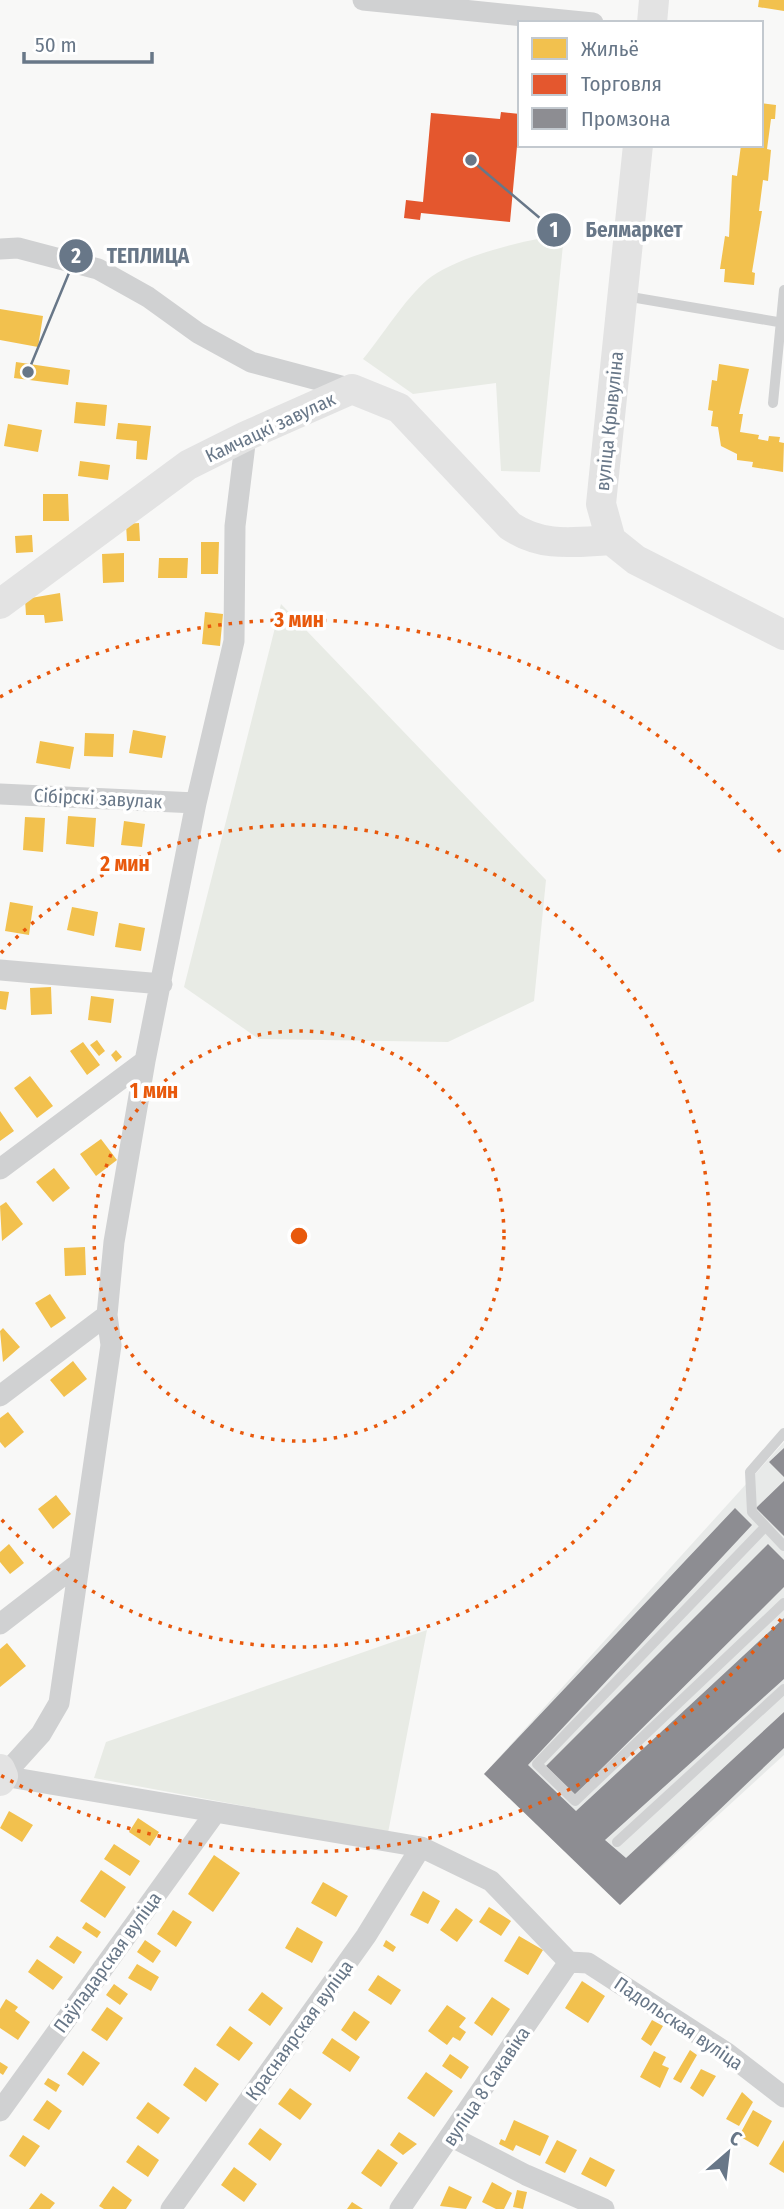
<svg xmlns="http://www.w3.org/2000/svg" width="784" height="2209" viewBox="0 0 784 2209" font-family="'Fira Sans Condensed',sans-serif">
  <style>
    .built { fill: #e8eae9 }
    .green { fill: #e8ebe5 }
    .homes { fill: #f2c14e }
    .shops { fill: #e4572e }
    .industry { fill: #8d8d92 }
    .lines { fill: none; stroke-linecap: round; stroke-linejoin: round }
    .lane { stroke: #d0d1d2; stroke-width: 10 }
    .street { stroke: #d0d1d2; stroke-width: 21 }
    .secondary { stroke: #e3e3e3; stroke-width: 30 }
    .ring { fill: none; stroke: #e8590c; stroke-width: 3.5; stroke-dasharray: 3.5 7 }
    .labels { text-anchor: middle; stroke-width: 7; stroke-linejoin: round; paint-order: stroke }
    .street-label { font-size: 19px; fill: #687788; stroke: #fff }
    .centre { fill: #e8590c; stroke: #fff; stroke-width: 3.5 }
    .ring-label { font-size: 21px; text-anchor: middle; font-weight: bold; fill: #e8590c; stroke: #fff; stroke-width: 7; stroke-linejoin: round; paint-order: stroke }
    .leader { fill: none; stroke: #687788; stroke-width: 2.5 }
    .callout-dot { fill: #687788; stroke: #fff; stroke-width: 2.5 }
    .mark-label { font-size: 21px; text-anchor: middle; font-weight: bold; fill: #fff }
    .callout-label { font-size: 21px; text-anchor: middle; font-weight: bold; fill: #687788; stroke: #fff; stroke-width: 7; stroke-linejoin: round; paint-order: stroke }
  </style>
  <rect width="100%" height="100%" fill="#f8f8f7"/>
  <path class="built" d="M784,1442V1755L620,1905L484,1774Z"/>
  <path class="green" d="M564,235L540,472L501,471L496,383L413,394L363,359C383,335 404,300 427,280C454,257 530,238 564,235Z
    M281,604L546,880L534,1001L448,1042L259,1039L184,987Z
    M427,1630L388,1833L94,1778L106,1742Z"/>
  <path class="homes" d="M759,0H784V11L758,7Z
    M761,103L776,105L775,119H771L767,149L771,150L768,181L763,180L759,211H762L752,272L755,273L754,285L724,282L725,269H720L725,236L729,237L732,175L737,176L741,145H761Z
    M0,309L43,316L38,347L0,340Z
    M16,362L70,370L68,385L14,378Z
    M719,364L749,369L739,414H743L740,432L759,435L758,439L768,441L769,436L780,437L779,442L784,443L783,472L752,467L753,462L737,460V454L721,446L718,427L711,426L713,411L708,410L712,380L717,381Z
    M76,402L107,405L105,426L74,423Z
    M118,423L151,426L147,460L136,459L137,441L116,439Z
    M8,424L42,430L38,452L4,446Z
    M80,461L110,465L108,480L78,476Z
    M43,494H68L69,521H43Z
    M139,523L140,541H127L126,524Z
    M32,535L33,552L16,553L15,536Z
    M201,542H219L218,574H201Z
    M124,553V582L103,583L102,554Z
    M159,558H188L187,578H158Z
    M60,593L63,621L45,623L44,615H26L25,599Z
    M205,612L223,614L220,646L202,644Z
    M133,730L166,736L162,758L129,753Z
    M85,733L114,734L113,757L84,756Z
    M40,741L74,747L70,769L36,763Z
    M68,816L96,818L94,847L66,844Z
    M25,817L45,818L43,852L23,850Z
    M124,821L145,824L142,847L121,845Z
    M10,902L33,906L29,935L5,931Z
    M72,907L98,912L94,936L67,930Z
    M119,923L145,928L141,951L115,947Z
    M51,987L52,1014L31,1015L30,988Z
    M0,991L9,992L6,1010L0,1009Z
    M91,996L114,999L111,1023L88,1020Z
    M97,1040L105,1051L99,1056L90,1045Z
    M83,1042L100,1065L87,1075L70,1051Z
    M116,1050L122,1057L116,1062L111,1055Z
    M30,1076L53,1106L37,1118L14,1088Z
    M0,1111L14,1131L0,1141Z
    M101,1139L117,1160L96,1176L80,1154Z
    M54,1168L70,1188L53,1202L36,1182Z
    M6,1202L23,1224L2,1241L0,1206Z
    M85,1247L86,1275L65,1276L64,1248Z
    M50,1294L66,1318L51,1328L35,1303Z
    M3,1328L20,1347L3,1362L0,1331Z
    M73,1361L87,1379L64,1397L50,1380Z
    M8,1412L24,1432L5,1448L0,1442V1418Z
    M56,1495L71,1514L53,1529L38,1509Z
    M9,1544L24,1563L10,1574L0,1562V1552Z
    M7,1643L26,1666L0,1687V1649Z
    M9,1811L33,1825L22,1842L0,1828Z
    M138,1818L159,1832L150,1846L129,1832Z
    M114,1844L140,1861L130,1876L104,1859Z
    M214,1855L240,1873L213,1912L188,1894Z
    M101,1870L126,1887L105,1918L80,1901Z
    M323,1882L348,1896L336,1917L311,1903Z
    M423,1891L440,1901L428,1924L410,1915Z
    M489,1907L511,1921L501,1936L479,1922Z
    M456,1908L473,1920L457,1942L440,1930Z
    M173,1910L192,1922L176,1947L157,1934Z
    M86,1922L101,1932L97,1938L82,1928Z
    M297,1927L323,1942L312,1963L285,1948Z
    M57,1936L82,1952L74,1964L49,1947Z
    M519,1936L543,1950L528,1975L504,1961Z
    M145,1940L161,1951L153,1963L137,1952Z
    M386,1940L396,1947L393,1952L383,1946Z
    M37,1959L63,1977L53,1990L28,1972Z
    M137,1964L159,1977L151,1991L128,1978Z
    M378,1975L401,1990L391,2005L368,1990Z
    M582,1981L605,1996L588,2023L565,2008Z
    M114,1984L128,1994L120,2005L106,1995Z
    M262,1992L283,2008L270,2026L248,2010Z
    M492,1997L510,2009L492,2036L474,2023Z
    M6,1999L18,2007L15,2011L30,2022L18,2040L0,2028V2009Z
    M447,2005L466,2018L459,2027L466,2032L460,2041L453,2037L447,2045L428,2031Z
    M107,2007L123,2018L107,2041L91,2030Z
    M354,2011L370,2022L356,2041L341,2030Z
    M652,2020L663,2026L651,2046L641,2039Z
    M230,2026L253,2043L239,2061L216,2045Z
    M332,2038L360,2057L350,2072L322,2053Z
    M690,2050L697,2055L681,2083L673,2079Z
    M83,2051L100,2063L83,2086L67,2074Z
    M654,2051L666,2057L662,2065L669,2068L660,2088L640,2077Z
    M450,2054L469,2067L461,2079L442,2066Z
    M0,2062L8,2067L3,2075L0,2073Z
    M195,2067L219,2084L206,2102L183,2085Z
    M701,2069L716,2076L703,2097L690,2088Z
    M426,2072L453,2091L434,2117L407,2098Z
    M48,2078L60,2085L56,2092L44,2084Z
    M290,2088L312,2104L300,2120L278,2104Z
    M742,2092L753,2102L739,2126L726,2119Z
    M47,2100L62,2111L49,2130L33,2120Z
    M148,2102L170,2118L158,2134L136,2118Z
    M753,2110L772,2121L758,2147L739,2136Z
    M514,2120L549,2136L540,2156L516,2145L513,2151L499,2144L501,2139L505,2141Z
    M260,2128L282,2144L270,2161L248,2144Z
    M399,2132L417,2144L403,2155L390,2145Z
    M23,2135L40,2146L25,2167L9,2156Z
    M557,2140L577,2150L565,2173L545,2163Z
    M784,2140V2173L769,2164Z
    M138,2145L159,2160L148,2177L126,2162Z
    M378,2149L398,2163L381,2187L361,2173Z
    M590,2157L615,2170L606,2187L581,2174Z
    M234,2167L257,2184L244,2202L221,2185Z
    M492,2182L512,2193L504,2209H496L482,2202Z
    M113,2186L132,2200L126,2209H104L99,2206Z
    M449,2186L472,2197L466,2209L440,2206Z
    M517,2190L527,2192L523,2209L513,2207Z
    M41,2193L55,2203L50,2209H29Z
    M352,2202L363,2209H347Z"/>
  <path class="shops" d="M501,112L520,114L510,222L421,213L420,220L404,218L406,200L423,202L431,113L500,119Z"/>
  <path class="industry" d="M784,1448V1477L769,1462Z
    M784,1481V1536L756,1508Z
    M735,1508L752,1525L528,1765L576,1811L784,1618V1679L605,1840L626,1858L784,1712V1748L620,1905L484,1774Z
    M768,1544L784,1560V1587L575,1795L546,1766Z"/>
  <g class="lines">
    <path class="lane" d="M625,296L784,323
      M773,403L784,290
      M784,1433L750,1472L752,1512L784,1546
      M765,1527L537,1764L575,1801L784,1603
      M617,1842L784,1689"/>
    <path class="street" d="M363,0L593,23
      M0,249L18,248L98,269L148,297L198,333L251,362L352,389
      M0,794L196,803
      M0,970L162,984
      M0,1169L145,1061
      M0,1396L107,1315
      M0,1624L79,1563
      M3,1776L41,1734L59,1703L111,1345L107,1315L114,1242L145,1061L196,803L234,641L235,526L246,436
      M3,1776L421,1847L491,1881L569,1962
      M569,1962L588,1963L727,2053L784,2097
      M0,2111L215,1813
      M452,2137L526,2175L604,2209
      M171,2209L366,1936L421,1847
      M400,2209L569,1962"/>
    <path class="secondary" d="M652,23L654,0
      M638,145L601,504L611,540L636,560L784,635
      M0,604L188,465L246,436L352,389L399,408L510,526C543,548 574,542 611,540
      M0,1769L3,1776L0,1781"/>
  </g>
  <g class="ring">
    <circle cx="299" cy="1236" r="205"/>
    <path d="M1 953A411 411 0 1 1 1 1519"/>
    <path d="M781 1619A616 616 0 0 1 0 1775M0 697A616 616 0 0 1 781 853"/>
  </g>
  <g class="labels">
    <g class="street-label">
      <text transform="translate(609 421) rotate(-84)" y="7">вуліца Крывуліна</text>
      <text transform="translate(270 427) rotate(-25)" y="7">Камчацкі завулак</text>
      <text transform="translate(98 798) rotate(3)" y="7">Сібірскі завулак</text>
      <text transform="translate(107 1962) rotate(-54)" y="7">Паўладарская вуліца</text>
      <text transform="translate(679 2023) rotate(34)" y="7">Падольская вуліца</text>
      <text transform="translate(299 2030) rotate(-54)" y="7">Краснаярская вуліца</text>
      <text transform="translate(486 2086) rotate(-56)" y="7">вуліца 8 Сакавіка</text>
    </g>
  </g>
  <circle cx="299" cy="1236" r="10" class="centre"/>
  <g class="ring-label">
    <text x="299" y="627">3 мин</text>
    <text x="125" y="871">2 мин</text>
    <text x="154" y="1098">1 мин</text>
  </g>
  <path class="leader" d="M471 160L554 230M28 372L76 256"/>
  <g class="callout-dot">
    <circle cx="471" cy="160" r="7"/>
    <circle cx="28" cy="372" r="7"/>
    <circle cx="554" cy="230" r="18"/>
    <circle cx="76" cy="256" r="18"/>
  </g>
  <g class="mark-label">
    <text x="554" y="237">1</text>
    <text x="76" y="263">2</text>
  </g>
  <g class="callout-label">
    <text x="634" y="237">Белмаркет</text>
    <text x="148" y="263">ТЕПЛИЦА</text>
  </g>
  <rect x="518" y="21" width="245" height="126" fill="#ffffff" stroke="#c3c9cf" stroke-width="2"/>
  <rect x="532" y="38" width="35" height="21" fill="#f2c14e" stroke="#c3c9cf" stroke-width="2"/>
  <text x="581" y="56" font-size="21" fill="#687788">Жильё</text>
  <rect x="532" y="74" width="35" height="21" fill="#e4572e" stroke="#c3c9cf" stroke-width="2"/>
  <text x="581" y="91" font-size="21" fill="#687788">Торговля</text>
  <rect x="532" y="108" width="35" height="21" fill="#8d8d92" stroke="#c3c9cf" stroke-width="2"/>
  <text x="581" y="126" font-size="21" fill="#687788">Промзона</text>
  <g transform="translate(728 2153) rotate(28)" stroke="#ffffff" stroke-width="5" paint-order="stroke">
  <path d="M0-5L12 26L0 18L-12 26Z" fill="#687788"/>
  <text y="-10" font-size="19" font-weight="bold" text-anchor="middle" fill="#687788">С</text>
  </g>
  <path d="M24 52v10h128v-10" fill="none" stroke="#687788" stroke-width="3.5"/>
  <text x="35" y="52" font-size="21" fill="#687788" stroke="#ffffff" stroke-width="5" paint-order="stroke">50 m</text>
</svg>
